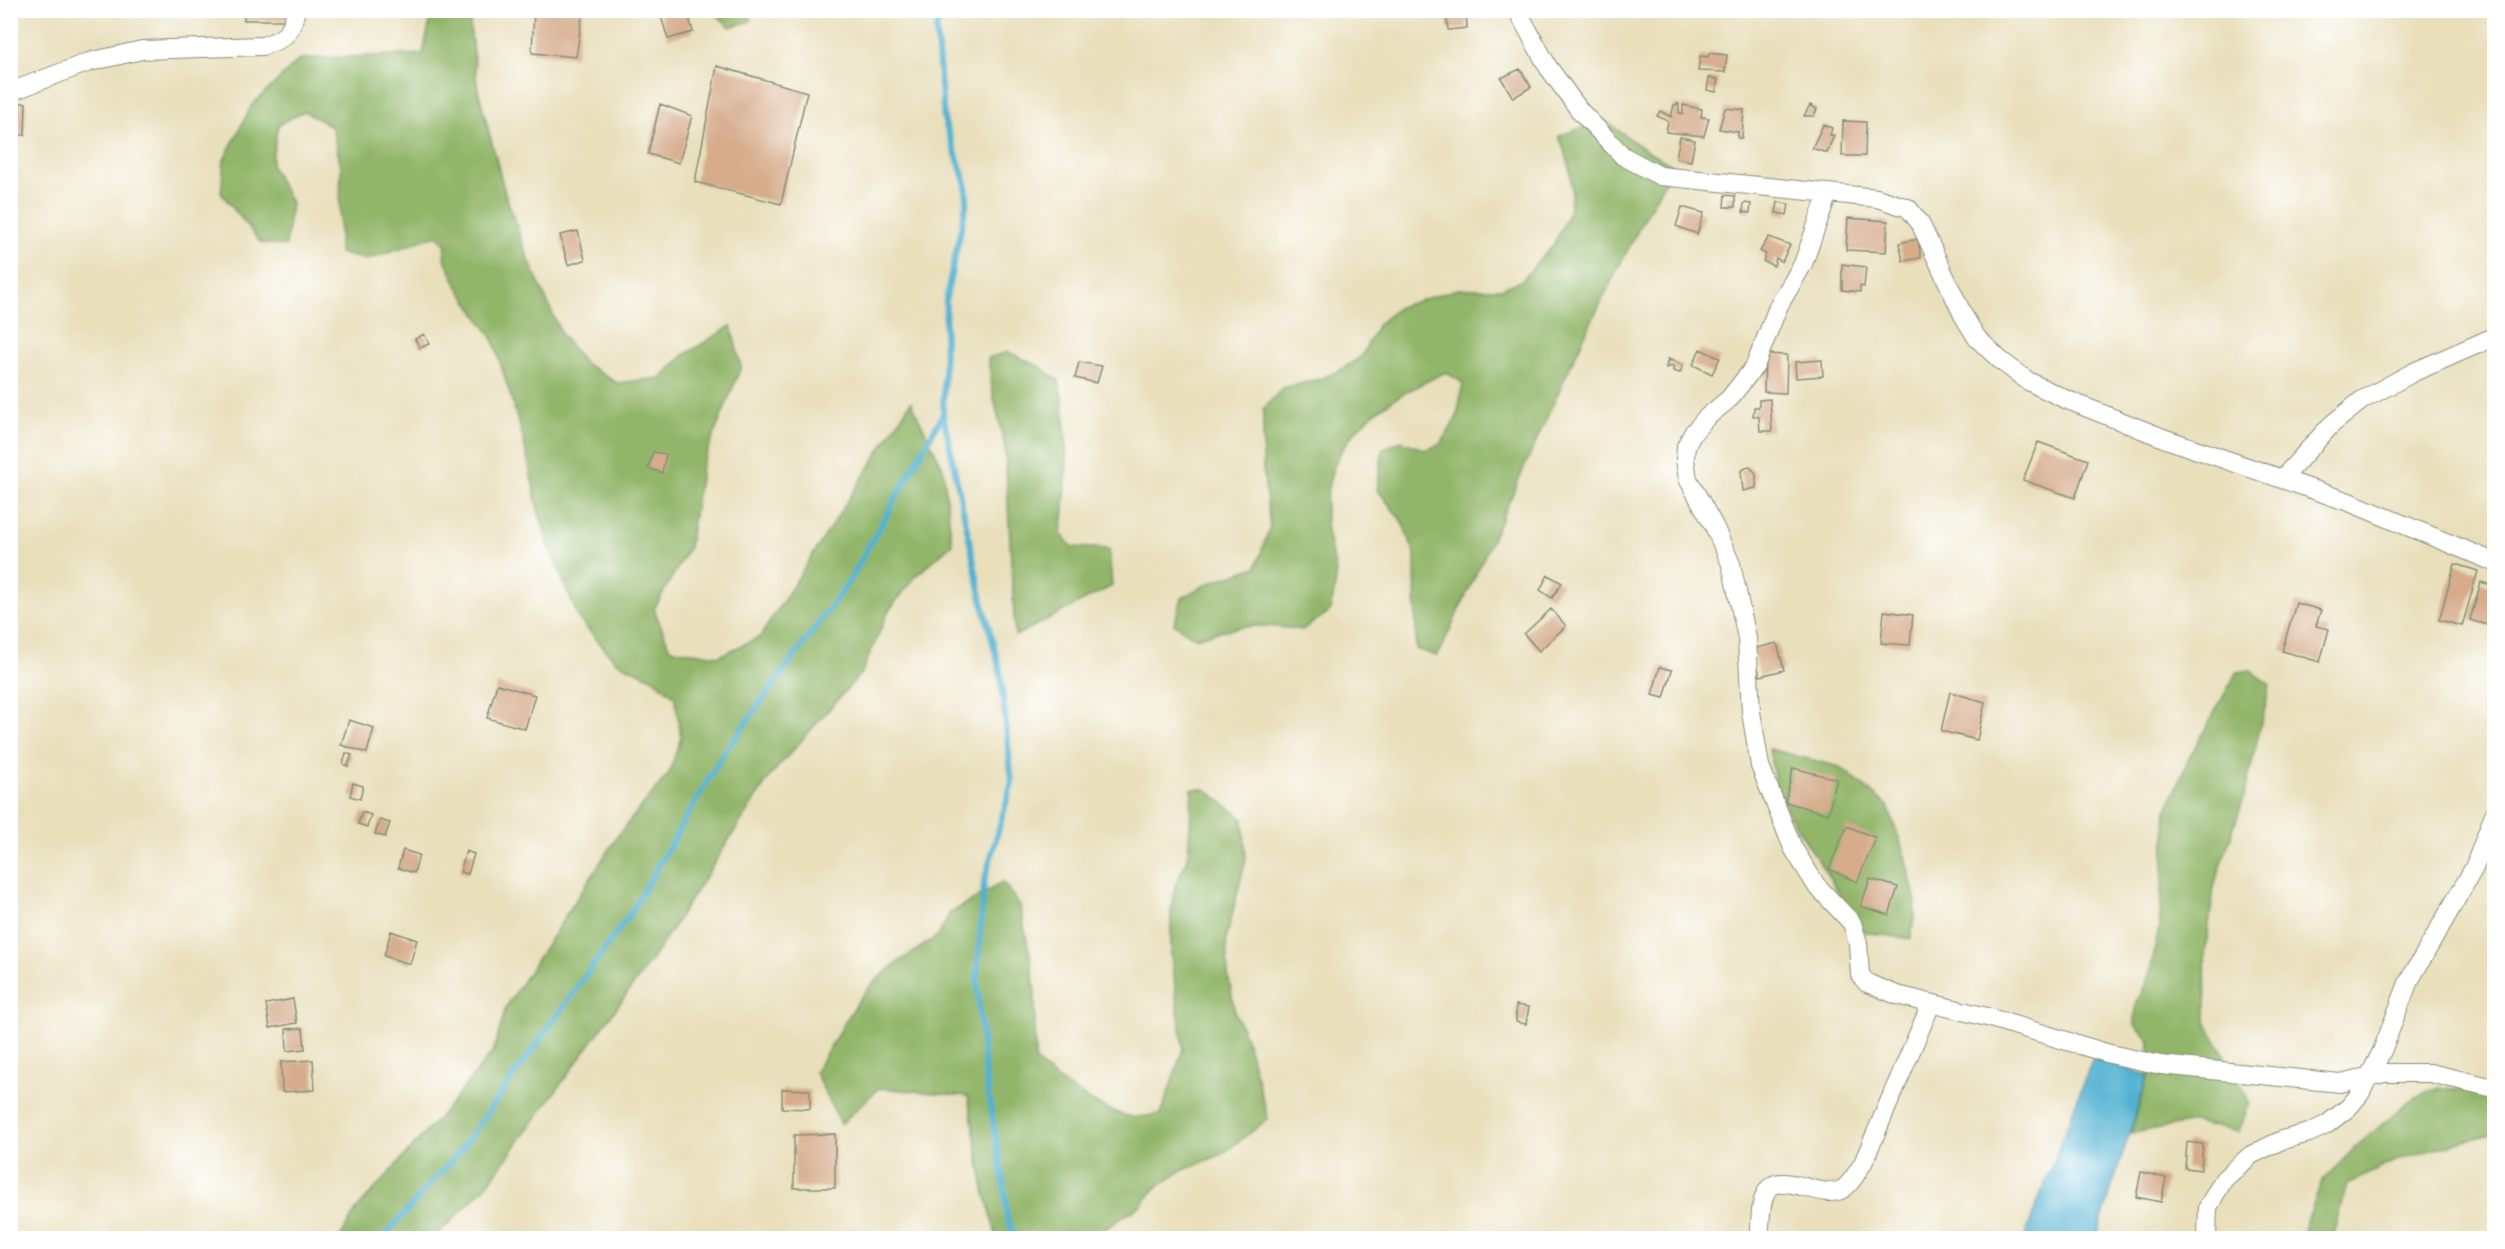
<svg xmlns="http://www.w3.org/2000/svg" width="2505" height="1249" viewBox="0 0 2505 1249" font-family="Delius,sans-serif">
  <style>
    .forest { fill: #92b669; stroke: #587a4e; stroke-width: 1.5 }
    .water { fill: #52b2d1; stroke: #387882; stroke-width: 1.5 }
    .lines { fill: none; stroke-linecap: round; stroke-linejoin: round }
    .stream { stroke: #52b2d1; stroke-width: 6 }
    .building { fill: #d6ac8b }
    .minor-casing { stroke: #848e78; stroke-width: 20 }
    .minor { stroke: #fff; stroke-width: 18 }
  </style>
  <rect width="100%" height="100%" fill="#fff"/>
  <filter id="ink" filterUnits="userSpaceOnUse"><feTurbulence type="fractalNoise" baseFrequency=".0167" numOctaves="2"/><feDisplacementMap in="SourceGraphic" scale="12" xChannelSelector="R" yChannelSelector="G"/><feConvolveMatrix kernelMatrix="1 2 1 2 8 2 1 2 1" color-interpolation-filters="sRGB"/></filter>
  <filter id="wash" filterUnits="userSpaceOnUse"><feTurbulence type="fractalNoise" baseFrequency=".008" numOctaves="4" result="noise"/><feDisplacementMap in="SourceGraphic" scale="24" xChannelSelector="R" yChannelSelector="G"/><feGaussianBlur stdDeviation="1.35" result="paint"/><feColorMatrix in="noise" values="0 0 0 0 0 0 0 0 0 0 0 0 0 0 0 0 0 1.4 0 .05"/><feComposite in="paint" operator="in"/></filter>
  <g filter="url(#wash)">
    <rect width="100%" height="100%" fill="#e9dfbb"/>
    <path class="forest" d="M432,11H472L470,26L478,90L505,193L527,256L562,335L584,363L617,383L661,378L684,355L731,326L741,367L702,465L689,547L654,609L670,649L719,656L760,637L911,402L943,468L952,544L917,575L889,610L862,672L770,776L653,958L487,1185L434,1238H340L356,1210L451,1104L494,1050L506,1007L619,834L669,773L681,738L675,697L652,678L616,662L579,619L549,546L538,509L523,437L493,339L458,287L444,257L446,245L437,235L366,260L339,253L341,166L332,127L304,111L278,125L271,165L291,203L286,246L261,243L221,193L224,160L252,105L300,59L423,54Z
      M713,11H749L751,21L730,27Z
      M1604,120L1650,153L1674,166C1581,323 1517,494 1437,656L1416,649L1415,553L1401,520L1377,489L1383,448L1402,441L1425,450L1441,444L1457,417L1463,383L1446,372C1379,403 1322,437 1326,521C1326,539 1335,557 1336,575C1336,587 1332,600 1330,611L1302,630C1256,623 1240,625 1195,638L1174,624L1182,598L1209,583L1256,567L1270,527L1263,469V409L1283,388L1320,379L1339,371L1361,357L1378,324L1399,307L1457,289H1501L1522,280L1554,244L1569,212L1572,190L1569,164L1559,136Z
      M1008,352L1039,366L1059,381C1069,431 1068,484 1061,534L1072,547L1109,549L1112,586L1015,636L1005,448L993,394L988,358Z
      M2250,670L2270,685L2244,797L2214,887L2205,954L2206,1022L2250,1103L2238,1132L2194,1122L2131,1133L2148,1075L2150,1041L2135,1025L2136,1005L2150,973L2160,922L2167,810L2189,758L2237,672Z
      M1769,749L1840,767L1888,806L1905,856L1916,903L1911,939L1864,932L1791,818L1776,788Z
      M1192,789H1205L1243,819L1246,858L1226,939L1228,975L1235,1012L1246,1038L1268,1119L1222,1154L1179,1172L1155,1189L1140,1206L1091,1238H997L984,1190L968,1096L879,1088L841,1124L815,1072L858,1001L871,985L891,967L939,935L949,914L1003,882L1020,906L1032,965L1035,994V1060C1057,1082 1101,1111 1132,1117C1141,1118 1152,1115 1161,1114L1183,1049L1171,955V911L1175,886L1188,858Z
      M2438,1087L2494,1094V1133L2399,1159L2347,1184L2332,1238H2301L2322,1181L2359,1144L2414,1098Z"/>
    <path class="water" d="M2093,1058L2148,1075C2132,1130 2111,1183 2097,1238H2024Z"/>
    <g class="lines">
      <path class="stream" d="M944,10L936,29L944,120L966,183L967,201L946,298L943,414L982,601L1000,670L1012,782L984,882L977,980L985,1074L1004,1185L1008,1222L1017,1238
        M383,1238L461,1150L632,911L722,756L850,580L943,414"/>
    </g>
    <g id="blocks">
      <path class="building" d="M244,10H289L288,20H244Z
        M534,10L583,11L576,57L532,53Z
        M659,10H687L693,32L668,39Z
        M1446,10H1466L1467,28L1448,30Z
        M1709,53L1727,55L1725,72L1698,71L1700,56L1708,57Z
        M717,66L807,92L781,204L695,182Z
        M1520,69L1531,87L1513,98L1501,78Z
        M1709,78L1718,79L1716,92L1707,90Z
        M10,103H26L25,135H10Z
        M660,104L692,116L679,163L648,154Z
        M1679,104V113L1683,114V105L1702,109L1701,117L1709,118L1704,136L1666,132L1668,121L1657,116L1660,111L1671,117L1674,105Z
        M1810,105L1817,109L1814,116H1804Z
        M1725,108L1744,110L1742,138H1738V132L1719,129Z
        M1843,121L1866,122L1865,156H1842Z
        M1823,125L1832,128L1830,135H1834L1827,153L1812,148Z
        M1680,137L1695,140L1691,161L1676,158Z
        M1725,195L1735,196V207H1724Z
        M1778,202L1789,204L1787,215L1776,213Z
        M1744,203L1751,204L1750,213L1743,212Z
        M1682,207L1704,213L1697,234L1676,226Z
        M1848,218L1888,221L1886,252L1846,250Z
        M578,231L585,260L568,265L560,235Z
        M1769,237L1790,245L1782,262L1776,258L1774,266L1763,261L1766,254L1760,251Z
        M1918,239L1921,258L1903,261L1899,243Z
        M1842,264L1866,267L1864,287L1860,286V292L1842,290Z
        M424,334L429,344L420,348L415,339Z
        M1700,349L1720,358L1712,374L1693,365Z
        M1765,354L1787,355L1786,393L1764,392Z
        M1668,359L1683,365L1680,373L1673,371V366L1666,368Z
        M1822,360L1823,376L1796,378L1795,362Z
        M1079,362L1102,366L1097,383L1075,378Z
        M1770,399L1772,431H1760L1759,417L1753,416L1754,407H1759V400Z
        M2038,442L2088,460L2075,498L2023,480Z
        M653,452L666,454L662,473L648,468Z
        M1749,466L1756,473V488L1743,491L1741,471Z
        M2455,564L2478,571L2462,626L2439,620Z
        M1548,575L1562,583L1552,598L1540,590Z
        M2481,582L2494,586V627L2470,620Z
        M2296,603L2321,610L2316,626L2329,629L2320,662L2282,651Z
        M1551,609L1566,626L1539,651L1524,634Z
        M1884,611L1913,615L1910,645L1881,643Z
        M1777,643L1784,670L1760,676L1753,649Z
        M1660,667L1672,670L1664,698L1652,695Z
        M497,684L535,695L525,729L487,718Z
        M1950,692L1985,702L1977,740L1941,731Z
        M349,720L374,728L367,753L341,745Z
        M346,753L352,755L348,766L343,764Z
        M1793,768L1837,779L1828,814L1785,802Z
        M353,783L363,786L360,799L350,796Z
        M362,812L371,815L367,827L358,824Z
        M380,820L390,823L385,837L375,834Z
        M1847,826L1876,838L1857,882L1829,869Z
        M403,850L419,855L414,873L398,868Z
        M466,851L474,854L468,874L460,872Z
        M1870,879L1898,887L1889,915L1861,906Z
        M391,931L417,940L410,964L384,956Z
        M293,999L297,1023L270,1028L266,1004Z
        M1516,1005L1529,1007L1526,1024L1516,1022Z
        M303,1028L305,1049L287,1051L286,1029Z
        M313,1060L315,1090L282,1092L281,1062Z
        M782,1089L810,1090V1109L782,1108Z
        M835,1134V1188H794V1135Z
        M2187,1142L2203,1144L2201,1170L2185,1168Z
        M2141,1172L2166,1178L2161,1202L2136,1197Z"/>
    </g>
  </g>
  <g filter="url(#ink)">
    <use href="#blocks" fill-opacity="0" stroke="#848e78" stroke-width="1.5"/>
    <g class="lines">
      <g class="minor-casing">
        <path id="minor" d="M1517,10L1548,67L1580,111L1623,156L1660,176L1877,198L1908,208L1920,223L1963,315L1977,338L2000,360L2028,381L2065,399L2166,439L2349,502L2494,562
          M10,92L89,62L142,50L262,46C285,39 291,34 296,10
          M1828,193L1803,264L1778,307L1755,366L1729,399L1706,418L1693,433L1686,446L1685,460L1688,479L1714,526L1731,564L1747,638L1751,712L1760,766L1793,848L1816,885L1852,923L1858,943L1860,975L1867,983L1897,995L1987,1017L2110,1054L2161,1065L2340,1083L2385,1073H2430L2494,1088
          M2282,479L2331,425L2362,400L2414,372L2494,337
          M1759,1238C1761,1225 1759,1205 1766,1193C1779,1167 1821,1202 1843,1189C1852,1183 1857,1172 1863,1163L1931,1004
          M2207,1238L2208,1207L2224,1179L2251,1155L2282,1140L2309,1133L2326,1125L2348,1108L2360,1094L2382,1051L2408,983L2474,868L2494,814"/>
      </g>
      <use href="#minor" class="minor"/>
    </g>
  </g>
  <rect width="2505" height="1249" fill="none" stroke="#fff" stroke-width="36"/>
</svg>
